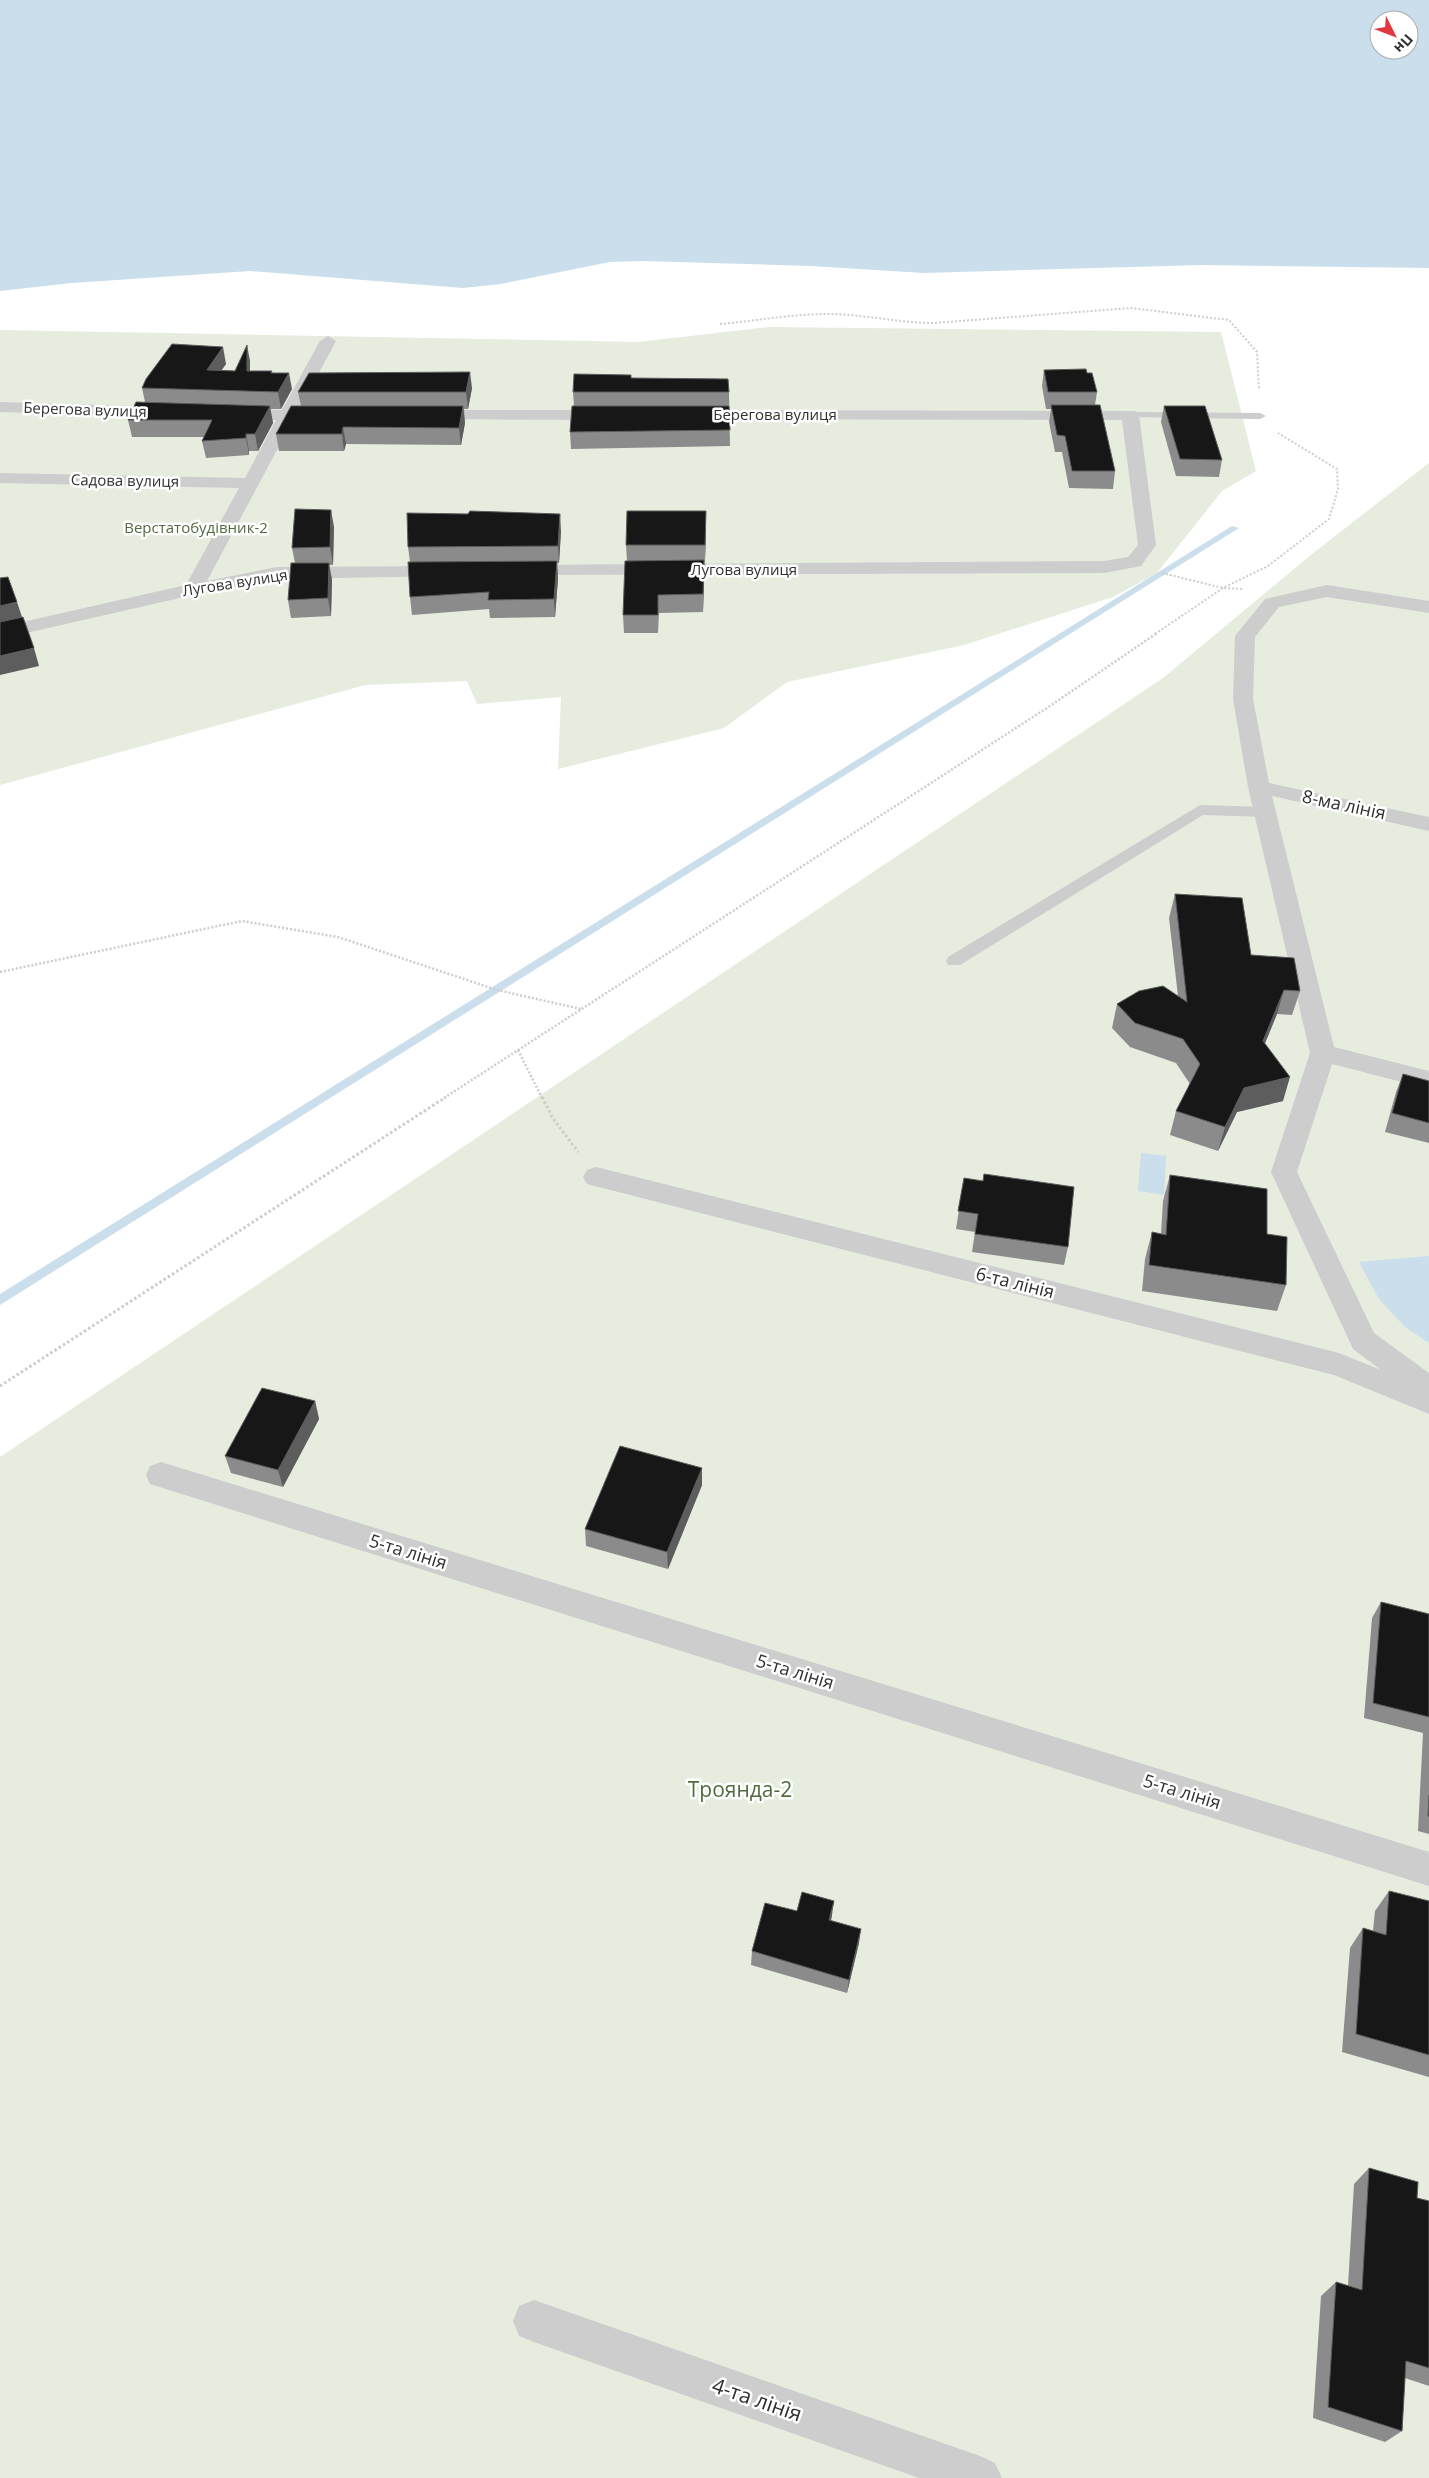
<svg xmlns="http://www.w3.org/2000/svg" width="1429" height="2478" font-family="'Open Sans',sans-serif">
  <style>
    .green { fill: #e6ecde }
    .water { fill: #cbdeec; fill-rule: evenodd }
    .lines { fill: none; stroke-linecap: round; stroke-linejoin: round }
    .stream { fill: #cbdeec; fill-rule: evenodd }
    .path-far2 { stroke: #cdcdcd; stroke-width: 2; stroke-dasharray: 2 2; stroke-linecap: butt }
    .path-far1 { stroke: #cdcdcd; stroke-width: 2.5; stroke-dasharray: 2 2; stroke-linecap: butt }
    .path { stroke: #cdcdcd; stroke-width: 3; stroke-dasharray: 2.5 2.5; stroke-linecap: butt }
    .lane { fill: #cdcdcd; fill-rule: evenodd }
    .street { fill: #cdcdcd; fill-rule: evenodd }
    .wall { fill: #8b8b8b }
    .shaded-wall { fill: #5d5d5d }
    .building { fill: #171717; stroke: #5d5d5d }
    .labels { text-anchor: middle; stroke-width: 5; stroke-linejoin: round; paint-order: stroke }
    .far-street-label { font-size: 15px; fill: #303030; stroke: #fff }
    .far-park-label { font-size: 15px; fill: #526b3e; stroke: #fff }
    .street-label { font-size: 18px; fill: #303030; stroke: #fff }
    .near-park-label { font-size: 21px; fill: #526b3e; stroke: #fff }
    .near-street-label { font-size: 21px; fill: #303030; stroke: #fff }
  </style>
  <rect width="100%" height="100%" fill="#fff"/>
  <!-- green -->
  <g class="green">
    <polygon points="769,327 1221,332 1256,471 1222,491 1157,573 1113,597 964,645 787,682 724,728 558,769 561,697 477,704 467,681 365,685 0,785 0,330 638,342"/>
    <polygon points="1429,463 1429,2478 0,2478 0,1457 1163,678 1312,554"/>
  </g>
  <!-- water -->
  <g class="water">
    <path d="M0,0H1429V268L1201,265L924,273L811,266L642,261L610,262L501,284L463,288L250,271L72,283L0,291ZM1379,20H1409V50H1379Z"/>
    <polygon points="1141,1153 1166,1156 1164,1195 1138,1191"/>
    <polygon points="1429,1256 1429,1343 1405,1327 1379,1299 1359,1262"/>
  </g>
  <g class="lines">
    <!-- stream -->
    <polygon class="stream" points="1232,526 1239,528 0,1305 0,1294"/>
    <!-- path-far2 -->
    <g class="path-far2">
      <path d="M720,324C755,321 792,314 827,314C863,314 898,323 934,323L1131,308L1229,320L1257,352L1259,390"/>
      <polyline points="1162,573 1223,588 1244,589"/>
      <polyline points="1155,634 1223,588 1268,566 1329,519 1338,489 1337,469 1278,433"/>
    </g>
    <!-- path-far1 -->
    <g class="path-far1">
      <polyline points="0,972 242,921 338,937 497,990 581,1009"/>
      <polyline points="518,1050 542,1098"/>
      <polyline points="444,1098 1050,706 1157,633"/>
    </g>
    <!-- path -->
    <g class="path">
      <polyline points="542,1097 552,1117 578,1152"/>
      <polyline points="0,1386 446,1097"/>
    </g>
    <!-- lane -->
    <g class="lane">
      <polygon points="1130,412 1260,413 1266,416 1260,419 1126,417 1126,413"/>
      <polygon points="1200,805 1266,807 1274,812 1266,817 1203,815 960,965 948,965 946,961 948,957"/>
    </g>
    <!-- street -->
    <g class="street">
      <polygon points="328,336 336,341 299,410 329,412 332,416 329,420 293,420 207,581 277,567 445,566 452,568 455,572 452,576 277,579 193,595 0,639 0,627 186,585 239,488 0,483 0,473 245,478 276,420 234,419 228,418 225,414 228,410 234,409 282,410 320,341"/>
      <polygon points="0,402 168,407 174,408 177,412 174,416 168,417 0,412"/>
      <polygon points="426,410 608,410 614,411 617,415 614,419 608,420 420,419 417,415 420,411"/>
      <polygon points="691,410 1136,411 1139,415 1156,545 1141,566 1104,573 514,575 511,571 514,567 521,565 1104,561 1128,557 1138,545 1122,420 685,419 682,415 685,411"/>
      <polygon points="1327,585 1429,601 1429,613 1327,597 1279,607 1255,637 1253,699 1269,783 1429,817 1429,831 1272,796 1334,1047 1429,1071 1429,1089 1332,1064 1297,1172 1374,1333 1429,1373 1429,1414 1334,1375 587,1184 583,1177 587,1170 596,1167 1339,1353 1381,1370 1353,1349 1271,1172 1310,1053 1248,787 1233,699 1235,636 1265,599"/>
      <polygon points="161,1462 1429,1852 1429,1886 150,1484 146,1475 150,1466"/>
      <polygon points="534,2300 980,2456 995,2463 1002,2478 919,2478 534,2342 519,2336 513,2321 519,2306"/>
    </g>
  </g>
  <!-- wall -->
  <g class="wall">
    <polygon points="250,361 250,371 272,373 292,389 281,409 270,409 273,423 258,451 249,451 249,455 206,458 202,441 204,437 132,437 128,420 145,402 142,388 226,364 221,370 235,371"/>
    <polygon points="1044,370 1087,373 1097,392 1095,405 1115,471 1113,489 1069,488 1062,452 1055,452 1049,422 1051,409 1046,409 1042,386"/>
    <polygon points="631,378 729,392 730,446 571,449 570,432 574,406 573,392"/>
    <polygon points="472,388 468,409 464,409 465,423 461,445 346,444 344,451 279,451 276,434 301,406 298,392"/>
    <polygon points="1164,406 1222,460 1219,477 1176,476 1161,422"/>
    <polygon points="334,527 333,565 329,565 332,580 331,616 291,618 288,600 295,563 292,548"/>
    <polygon points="706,528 703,612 659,613 658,633 624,633 623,615 627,561 626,545"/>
    <polygon points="561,531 559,563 557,563 558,579 555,617 490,618 489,609 412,615 410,597 410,562 408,547"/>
    <polygon points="1175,894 1251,955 1300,991 1292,1015 1277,1014 1265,1043 1283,1101 1237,1112 1218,1151 1170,1135 1176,1111 1190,1084 1176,1063 1130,1047 1112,1028 1117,1004 1178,996 1169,918"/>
    <polygon points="1403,1074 1429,1081 1429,1143 1385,1132 1396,1092"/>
    <polygon points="1170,1175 1267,1234 1286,1285 1277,1311 1142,1291 1145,1259 1152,1232 1161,1234 1163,1201"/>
    <polygon points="964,1178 1068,1247 1064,1265 972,1252 975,1232 956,1229"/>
    <polygon points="315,1401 319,1419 283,1487 231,1473 225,1456"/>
    <polygon points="702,1468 702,1485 668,1569 586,1546 585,1529"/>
    <polygon points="1381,1602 1429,1614 1429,1834 1418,1831 1423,1733 1364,1718 1372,1618"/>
    <polygon points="1389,1891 1429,1901 1429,2077 1342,2052 1350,1948 1363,1928 1373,1931 1375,1911"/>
    <polygon points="797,1911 832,1915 831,1921 859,1943 847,1993 751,1965 752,1951"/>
    <polygon points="1369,2168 1417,2198 1429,2201 1429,2386 1405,2378 1402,2431 1385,2442 1313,2418 1321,2296 1336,2282 1348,2286 1354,2184"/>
  </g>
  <!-- shaded-wall -->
  <g class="shaded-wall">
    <polygon points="247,345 250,361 250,387 247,371"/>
    <polygon points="223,347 226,364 210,387 207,370"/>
    <polygon points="470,372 472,388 468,409 466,392"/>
    <polygon points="289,373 292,389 281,409 278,392"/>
    <polygon points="270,406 273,423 258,451 255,434"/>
    <polygon points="463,406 465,423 461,445 459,428"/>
    <polygon points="343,427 346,444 344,451 342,434"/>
    <polygon points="246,434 249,451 249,455 246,438"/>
    <polygon points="331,510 334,527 333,565 330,547"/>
    <polygon points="706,511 706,528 705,562 705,545"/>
    <polygon points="560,514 561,531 559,563 558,546"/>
    <polygon points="704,560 704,578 703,612 703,594"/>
    <polygon points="557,561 558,579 555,617 554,599"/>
    <polygon points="329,563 332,580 331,616 328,598"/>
    <polygon points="17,602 23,620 0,625 0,606"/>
    <polygon points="34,648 39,666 0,675 0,656"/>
    <polygon points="1284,990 1277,1014 1256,1065 1263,1041"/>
    <polygon points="1290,1077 1283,1101 1237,1112 1218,1151 1225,1127 1244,1088"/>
    <polygon points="315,1401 319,1419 283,1487 278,1470"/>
    <polygon points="702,1468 702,1485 668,1569 667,1552"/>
    <polygon points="834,1901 832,1915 828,1934 829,1920"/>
    <polygon points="861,1929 859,1943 847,1993 849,1980"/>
  </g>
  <!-- building -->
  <g class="building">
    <polygon points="172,344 223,347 207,370 235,371 247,345 247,371 272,371 271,373 289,373 278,392 142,388 146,379"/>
    <polygon points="1086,369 1087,373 1092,373 1097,392 1048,392 1044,370"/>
    <polygon points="470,372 466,392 298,392 309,373"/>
    <polygon points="574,374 631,375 631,378 728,379 729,392 573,392"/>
    <polygon points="136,402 270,406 255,434 246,434 246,438 202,441 212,420 128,420"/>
    <polygon points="1051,405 1100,405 1115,471 1072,471 1065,436 1057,435"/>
    <polygon points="291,406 463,406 459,428 343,427 342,434 276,434"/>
    <polygon points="572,406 729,406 730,430 570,432"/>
    <polygon points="1164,406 1205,406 1222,460 1180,459"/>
    <polygon points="295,509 331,510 330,547 292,548"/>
    <polygon points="470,511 560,514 558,546 408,547 407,513 468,514"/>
    <polygon points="627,511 706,511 705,545 626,545"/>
    <polygon points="704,560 703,594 658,595 658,615 623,615 625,561"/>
    <polygon points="557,561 554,599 488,600 489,592 410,597 408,562"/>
    <polygon points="291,563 329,563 328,598 288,600"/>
    <polygon points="8,577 17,602 0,606 0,578"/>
    <polygon points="23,617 34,648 0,656 0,622"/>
    <polygon points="1175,894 1242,898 1251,955 1294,958 1300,991 1284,990 1263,1041 1290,1077 1244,1088 1225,1127 1176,1111 1200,1064 1183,1039 1135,1023 1117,1004 1139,991 1163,986 1187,1002"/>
    <polygon points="1403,1074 1429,1081 1429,1123 1392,1113"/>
    <polygon points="984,1174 1074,1187 1068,1247 975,1234 978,1214 958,1211 964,1178 983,1181"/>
    <polygon points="1170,1175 1267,1189 1267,1234 1287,1237 1286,1285 1149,1265 1152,1232 1166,1235"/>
    <polygon points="262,1388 315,1401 278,1470 225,1456"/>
    <polygon points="620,1446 702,1468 667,1552 585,1529"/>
    <polygon points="1381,1602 1429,1614 1429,1717 1373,1703"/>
    <polygon points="1429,1795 1429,1817 1428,1816"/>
    <polygon points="1389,1891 1429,1901 1429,2055 1356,2034 1363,1928 1386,1935"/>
    <polygon points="802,1892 834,1901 829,1920 861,1929 849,1980 752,1951 765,1903 797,1911"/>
    <polygon points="1369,2168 1418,2182 1417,2198 1429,2201 1429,2368 1406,2361 1402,2431 1328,2407 1336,2282 1362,2290"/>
  </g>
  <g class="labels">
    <!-- far-street labels -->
    <g class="far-street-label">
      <text transform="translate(85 410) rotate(2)" y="5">Берегова вулиця</text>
      <text x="775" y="420">Берегова вулиця</text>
      <text transform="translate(125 481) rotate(1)" y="5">Садова вулиця</text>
      <text x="744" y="575">Лугова вулиця</text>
      <text transform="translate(235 583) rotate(-9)" y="5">Лугова вулиця</text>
    </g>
    <!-- far-park labels -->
    <g class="far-park-label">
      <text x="196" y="533">Верстатобудівник-2</text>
    </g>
    <!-- street labels -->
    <g class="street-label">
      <text transform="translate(1344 805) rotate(12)" y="6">8-ма лінія</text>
      <text transform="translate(1015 1283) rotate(14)" y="6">6-та лінія</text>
      <text transform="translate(408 1552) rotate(17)" y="6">5-та лінія</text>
      <text transform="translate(795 1672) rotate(17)" y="6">5-та лінія</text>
      <text transform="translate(1182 1792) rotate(17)" y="6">5-та лінія</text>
    </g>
    <!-- near-park labels -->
    <g class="near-park-label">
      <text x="740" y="1797">Троянда-2</text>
    </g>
    <!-- near-street labels -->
    <g class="near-street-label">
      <text transform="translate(757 2400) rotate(19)" y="7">4-та лінія</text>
    </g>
  </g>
  <!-- north arrow -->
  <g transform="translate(1394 35) rotate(132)"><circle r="24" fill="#ffffff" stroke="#acacac"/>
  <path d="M0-4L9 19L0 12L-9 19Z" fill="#e23741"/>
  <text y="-8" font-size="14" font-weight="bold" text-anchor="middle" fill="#303030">Пн</text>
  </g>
</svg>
